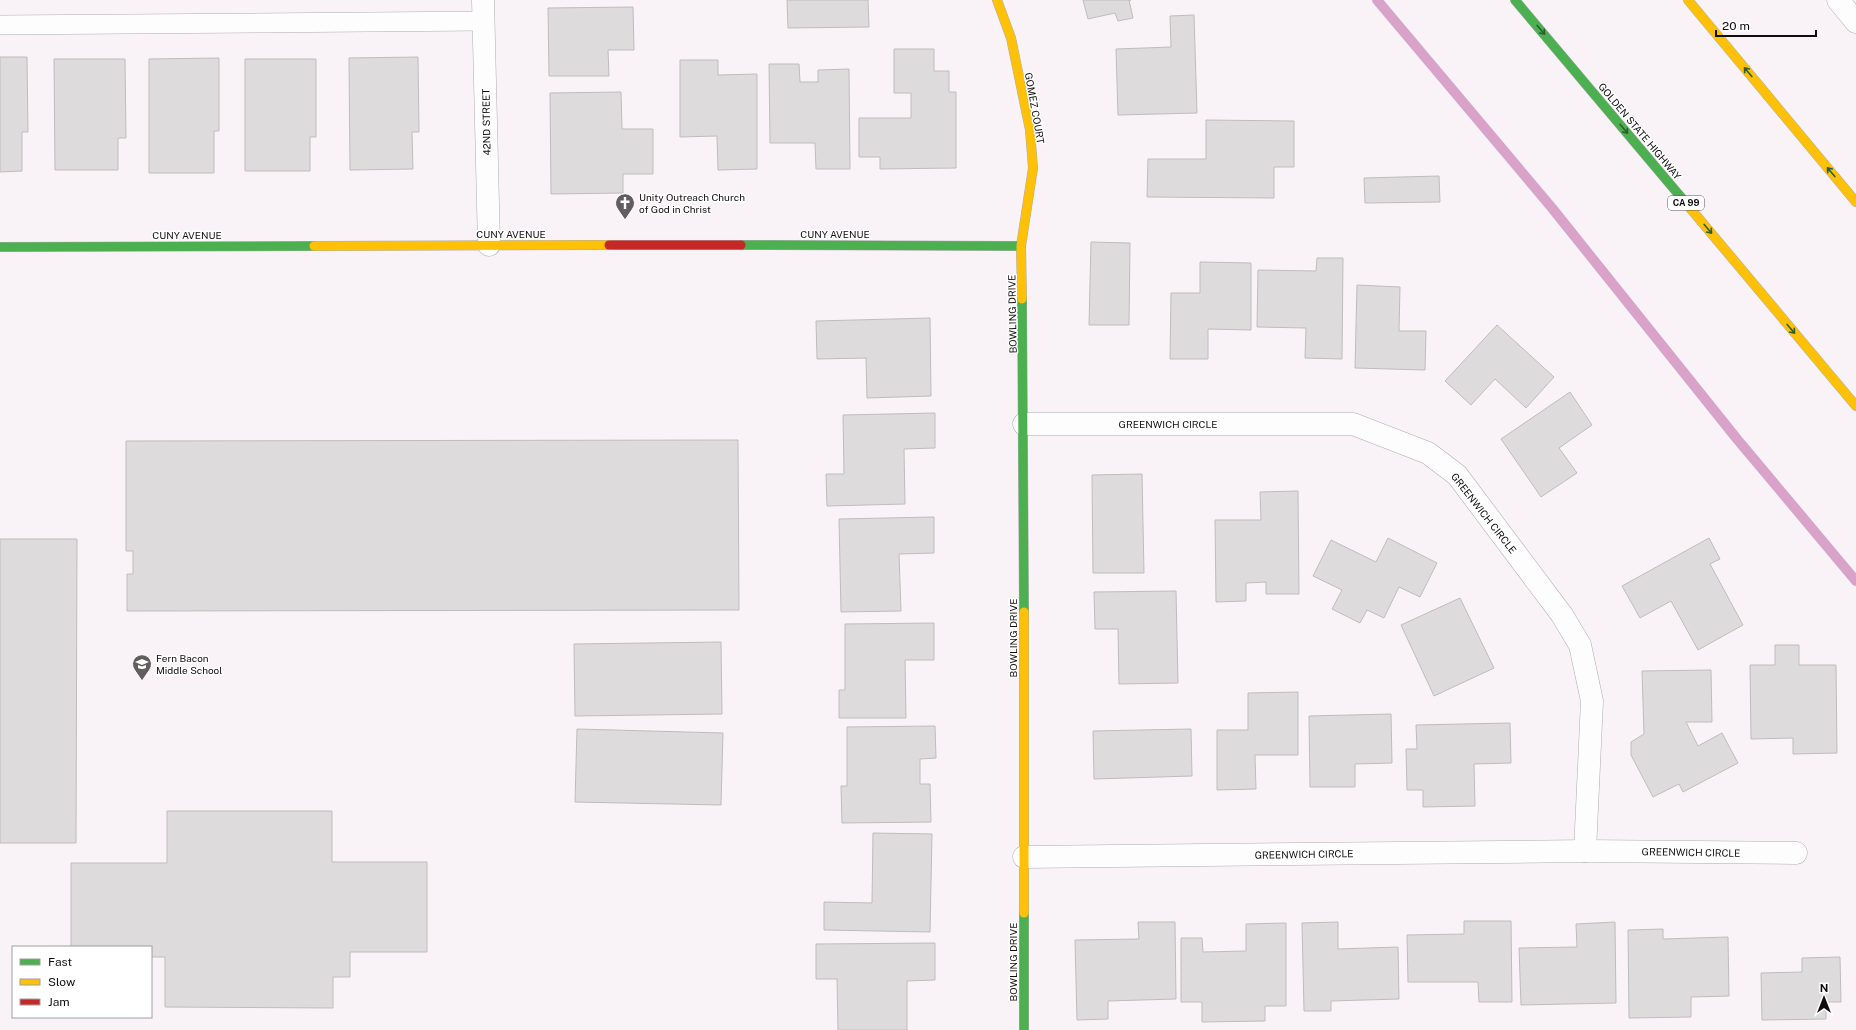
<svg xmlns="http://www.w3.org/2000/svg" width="1856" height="1030" font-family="'Public Sans',sans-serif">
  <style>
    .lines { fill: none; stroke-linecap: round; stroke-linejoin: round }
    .stream { stroke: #d9a2c8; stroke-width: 10 }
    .building { fill: #dddbdb; stroke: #bebdbd }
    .lane-casing { stroke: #b0acae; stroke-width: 20 }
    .street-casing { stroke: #b0acae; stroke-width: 23 }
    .fast-casing { stroke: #b0acae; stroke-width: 10 }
    .slow-casing { stroke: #b0acae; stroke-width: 10 }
    .jam-casing { stroke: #b0acae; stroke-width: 10 }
    .lane { stroke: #fefdfe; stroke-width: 19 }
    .street { stroke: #fefdfe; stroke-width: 22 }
    .fast { stroke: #4caf50; stroke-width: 9 }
    .slow { stroke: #ffc107; stroke-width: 9 }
    .jam { stroke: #c62828; stroke-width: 9 }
    .oneway { stroke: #2e5e30 }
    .labels { text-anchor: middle; stroke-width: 3; stroke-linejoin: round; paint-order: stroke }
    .shield { fill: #fff; stroke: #585657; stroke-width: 1 }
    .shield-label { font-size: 9px; font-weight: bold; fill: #110d0f }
    .street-label { font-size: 10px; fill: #110d0f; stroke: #fff }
    .poi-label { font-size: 10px; fill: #110d0f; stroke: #fff; text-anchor: start }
  </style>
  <rect width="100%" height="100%" fill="#f9f3f7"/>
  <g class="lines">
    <!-- stream -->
    <polyline class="stream" points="1377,0 1552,208 1737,439 1856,581"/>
  </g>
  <!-- building -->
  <g class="building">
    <polygon points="787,0 868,0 869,27 788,28"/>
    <polygon points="1083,0 1131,0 1129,0 1133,18 1118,21 1115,13 1088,19"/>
    <polygon points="633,7 634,50 608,50 609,76 549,76 548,8"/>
    <polygon points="1194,15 1197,113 1118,115 1116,49 1171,47 1170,16"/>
    <polygon points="894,49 934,49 934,71 949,71 949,92 956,92 956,168 880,169 880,157 859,157 859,118 911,118 911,93 894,93"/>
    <polygon points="0,57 27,57 28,132 22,132 22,171 0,172"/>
    <polygon points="418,57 419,132 412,132 413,169 350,170 349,58"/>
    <polygon points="219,58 219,131 214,131 214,173 149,173 149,59"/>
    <polygon points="54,59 125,59 126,138 118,138 118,170 55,170"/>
    <polygon points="245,59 316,59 316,137 310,137 310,171 245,171"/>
    <polygon points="680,60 718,60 718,75 757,74 757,169 718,170 717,136 680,137"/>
    <polygon points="769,64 799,64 800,82 818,82 818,70 849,69 850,169 816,169 815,143 770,143"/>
    <polygon points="621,92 622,129 653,129 653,174 623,174 623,193 551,194 550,93"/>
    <polygon points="1206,120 1294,121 1294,167 1274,167 1274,198 1147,197 1148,159 1206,159"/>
    <polygon points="1439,176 1440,202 1365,203 1364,178"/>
    <polygon points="1091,242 1130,243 1129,325 1089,325"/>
    <polygon points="1317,258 1343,258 1342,359 1305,358 1306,328 1257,327 1258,270 1316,271"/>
    <polygon points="1200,262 1251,263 1251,330 1208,329 1208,359 1170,359 1171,293 1200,293"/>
    <polygon points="1357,285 1400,287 1399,331 1426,331 1425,370 1355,368"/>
    <polygon points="930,318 931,396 867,398 866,358 817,359 816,321"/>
    <polygon points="1497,325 1554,377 1526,408 1495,379 1471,405 1445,381"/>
    <polygon points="1570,392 1592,425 1559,448 1577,473 1541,497 1501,439"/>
    <polygon points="935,413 935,448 904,449 905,504 827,506 826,474 844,474 843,415"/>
    <polygon points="738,440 739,610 127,611 127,574 133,574 133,551 126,551 126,441"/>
    <polygon points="1142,474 1144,573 1093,573 1092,475"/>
    <polygon points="1298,491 1299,594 1266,594 1266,582 1246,583 1246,601 1216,602 1215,520 1261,520 1260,492"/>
    <polygon points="934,517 934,553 899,554 901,611 841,612 839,519"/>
    <polygon points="1388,538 1437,563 1420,597 1399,587 1384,618 1367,610 1360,623 1332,609 1342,590 1313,576 1331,540 1376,562"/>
    <polygon points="1709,538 1720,559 1710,564 1743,625 1698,650 1671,601 1640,618 1622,586"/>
    <polygon points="0,539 77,539 76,843 0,843"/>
    <polygon points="1176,591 1178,683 1119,684 1118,629 1095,629 1094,592"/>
    <polygon points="1460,598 1494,668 1434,696 1401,625"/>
    <polygon points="934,623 934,660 905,660 906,718 839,718 839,690 845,690 845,624"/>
    <polygon points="721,642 722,714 575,716 574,644"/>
    <polygon points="1775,645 1799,645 1799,665 1836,665 1837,753 1793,754 1793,738 1751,739 1750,665 1775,665"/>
    <polygon points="1711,670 1712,722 1686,722 1698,746 1722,733 1738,763 1683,792 1679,784 1653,797 1631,755 1631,742 1644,734 1642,671"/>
    <polygon points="1298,692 1298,755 1255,755 1256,789 1217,790 1217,730 1248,730 1248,693"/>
    <polygon points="1391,714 1392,763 1355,764 1355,787 1310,787 1309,716"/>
    <polygon points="1510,723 1511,763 1474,764 1475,806 1423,807 1423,790 1407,790 1406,749 1417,749 1416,725"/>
    <polygon points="935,726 936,758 920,759 920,784 930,784 931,822 842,823 841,786 847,786 847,727"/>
    <polygon points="577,729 723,733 721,805 575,802"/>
    <polygon points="1191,729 1192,776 1094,779 1093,731"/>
    <polygon points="167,811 332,811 332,862 427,862 427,952 350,952 350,977 333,977 333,1008 165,1007 165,957 151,957 151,947 71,947 71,863 167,863"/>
    <polygon points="873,833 932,834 930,932 824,930 824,902 872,903"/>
    <polygon points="1464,921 1511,921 1512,1002 1479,1002 1478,982 1408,982 1407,935 1464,934"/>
    <polygon points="1138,922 1175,922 1176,999 1108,1001 1108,1019 1077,1020 1075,940 1139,939"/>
    <polygon points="1338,922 1338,949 1398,947 1399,999 1331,1001 1331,1011 1304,1011 1302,923"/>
    <polygon points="1615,922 1616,1003 1521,1005 1519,948 1577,947 1576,924"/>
    <polygon points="1286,923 1286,1006 1265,1006 1265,1021 1202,1022 1202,1002 1181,1002 1181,938 1202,938 1203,952 1246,951 1246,924"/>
    <polygon points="1663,929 1663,939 1728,937 1729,996 1691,997 1691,1017 1629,1018 1628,930"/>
    <polygon points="935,943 935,980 907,981 907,1030 838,1030 837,979 816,979 816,944"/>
    <polygon points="1840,957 1841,1002 1826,1002 1826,1019 1762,1020 1761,973 1802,972 1802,958"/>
  </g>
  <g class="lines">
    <defs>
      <polyline id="lane" points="0,25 483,21"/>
      <g id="street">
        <polyline points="483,0 489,245"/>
        <polyline points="1838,0 1856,22"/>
        <polyline points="1024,424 1353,424 1428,453 1457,475 1562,615 1580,645 1592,701 1585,851"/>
        <polyline points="1024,857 1585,851 1796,853"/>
      </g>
      <g id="fast">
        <polyline points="1515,0 1685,202"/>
        <polyline points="741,245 1021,246"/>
        <polyline points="0,247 314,246"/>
        <polyline points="1022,299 1024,612"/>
        <polyline points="1024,913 1024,1030"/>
      </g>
      <g id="slow">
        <polyline points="997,0 1011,38 1030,130 1033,168 1021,246 1022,299"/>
        <polyline points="1688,0 1856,202"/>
        <polyline points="1685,202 1856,406"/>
        <polyline points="314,246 609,245"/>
        <polyline points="1024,612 1024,913"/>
      </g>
      <polyline id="jam" points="609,245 741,245"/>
    </defs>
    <!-- lane casing -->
    <use href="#lane" class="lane-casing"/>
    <!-- street casing -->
    <use href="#street" class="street-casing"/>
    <!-- fast casing -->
    <use href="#fast" class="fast-casing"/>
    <!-- slow casing -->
    <use href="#slow" class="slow-casing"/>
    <!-- jam casing -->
    <use href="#jam" class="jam-casing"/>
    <!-- lane -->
    <use href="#lane" class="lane"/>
    <!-- street -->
    <use href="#street" class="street"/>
    <!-- fast -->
    <use href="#fast" class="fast"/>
    <!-- slow -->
    <use href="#slow" class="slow"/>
    <!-- jam -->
    <use href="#jam" class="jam"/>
  </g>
  <!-- one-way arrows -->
  <defs><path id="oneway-shaft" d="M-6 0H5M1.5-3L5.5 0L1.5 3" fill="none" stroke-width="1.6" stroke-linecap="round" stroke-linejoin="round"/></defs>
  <g class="oneway">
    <use href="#oneway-shaft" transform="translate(1541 30) rotate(50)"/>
    <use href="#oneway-shaft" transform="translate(1748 72) rotate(-130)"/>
    <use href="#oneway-shaft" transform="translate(1624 129) rotate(50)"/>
    <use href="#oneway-shaft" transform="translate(1831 172) rotate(-130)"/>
    <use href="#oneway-shaft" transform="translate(1708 229) rotate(50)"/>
    <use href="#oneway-shaft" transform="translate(1791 329) rotate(50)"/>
  </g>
  <!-- icons -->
  <defs>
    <symbol id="church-pin" viewBox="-11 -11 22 30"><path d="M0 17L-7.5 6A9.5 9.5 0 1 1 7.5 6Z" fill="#625e60" stroke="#fff"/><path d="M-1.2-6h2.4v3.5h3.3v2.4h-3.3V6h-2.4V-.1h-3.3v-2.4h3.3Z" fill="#fff"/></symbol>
    <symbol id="school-pin" viewBox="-11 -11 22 30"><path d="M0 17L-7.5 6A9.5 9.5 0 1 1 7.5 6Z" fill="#625e60" stroke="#fff"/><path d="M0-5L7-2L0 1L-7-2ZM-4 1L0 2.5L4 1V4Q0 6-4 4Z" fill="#fff"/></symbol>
  </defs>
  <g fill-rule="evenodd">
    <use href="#church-pin" x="614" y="192" width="22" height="30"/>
    <use href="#school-pin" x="131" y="653" width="22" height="30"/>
  </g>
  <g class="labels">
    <!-- shield labels -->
    <rect class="shield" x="1668" y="196" width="36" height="14" rx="3"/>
    <g class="shield-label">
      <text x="1686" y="206">CA 99</text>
    </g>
    <!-- street labels -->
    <g class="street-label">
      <text transform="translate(1035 108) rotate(80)" y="4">GOMEZ COURT</text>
      <text transform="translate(486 122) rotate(-91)" y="4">42ND STREET</text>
      <text transform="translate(1640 131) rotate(50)" y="4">GOLDEN STATE HIGHWAY</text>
      <text x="511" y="238">CUNY AVENUE</text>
      <text x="835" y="238">CUNY AVENUE</text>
      <text x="187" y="239">CUNY AVENUE</text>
      <text transform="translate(1012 314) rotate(-91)" y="4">BOWLING DRIVE</text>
      <text x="1168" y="428">GREENWICH CIRCLE</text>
      <text transform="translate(1484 513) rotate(52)" y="4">GREENWICH CIRCLE</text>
      <text transform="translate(1013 638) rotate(-90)" y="4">BOWLING DRIVE</text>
      <text transform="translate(1691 852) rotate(1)" y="4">GREENWICH CIRCLE</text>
      <text transform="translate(1304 854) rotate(-1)" y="4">GREENWICH CIRCLE</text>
      <text transform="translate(1013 962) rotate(-90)" y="4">BOWLING DRIVE</text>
    </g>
    <!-- poi labels -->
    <g class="poi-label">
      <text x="639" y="201">Unity Outreach Church<tspan x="639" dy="12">of God in Christ</tspan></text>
      <text x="156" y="662">Fern Bacon<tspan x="156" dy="12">Middle School</tspan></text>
    </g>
  </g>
  <!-- legend -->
  <rect x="12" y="946" width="140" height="72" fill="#ffffff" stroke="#a09e9f"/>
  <rect x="20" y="959" width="20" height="6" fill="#4caf50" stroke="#a09e9f"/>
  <text x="48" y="966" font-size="12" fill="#110d0f">Fast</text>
  <rect x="20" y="979" width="20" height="6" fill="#ffc107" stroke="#a09e9f"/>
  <text x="48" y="986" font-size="12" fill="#110d0f">Slow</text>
  <rect x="20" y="999" width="20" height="6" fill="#c62828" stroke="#a09e9f"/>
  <text x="48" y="1006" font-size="12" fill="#110d0f">Jam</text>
  <!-- north arrow -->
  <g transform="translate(1824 998)" stroke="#ffffff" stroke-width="3" paint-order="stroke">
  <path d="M0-3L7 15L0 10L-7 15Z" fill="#110d0f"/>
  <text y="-6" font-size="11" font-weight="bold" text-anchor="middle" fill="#110d0f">N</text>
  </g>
  <!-- scale -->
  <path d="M1716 30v6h100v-6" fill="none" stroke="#110d0f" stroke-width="2"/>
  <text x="1722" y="30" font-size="12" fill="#110d0f" stroke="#ffffff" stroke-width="3" paint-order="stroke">20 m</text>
</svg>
